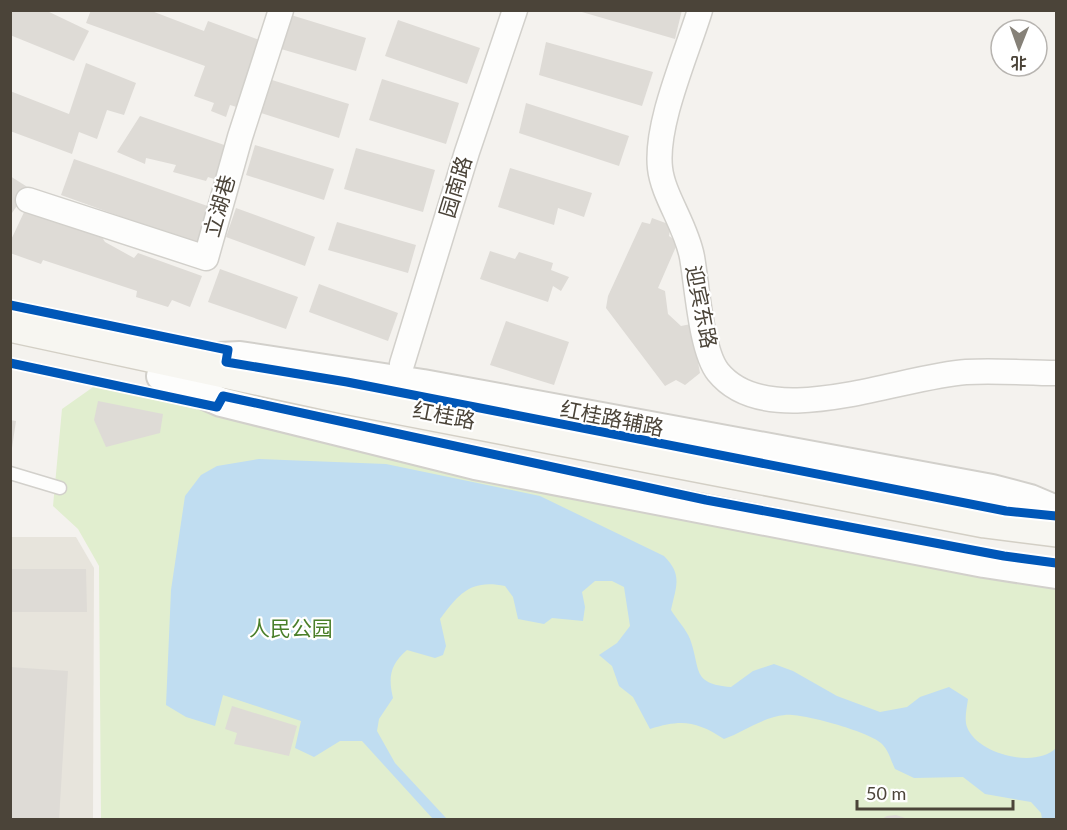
<svg xmlns="http://www.w3.org/2000/svg" width="1067" height="830" font-family="Lato,'Noto Sans SC',sans-serif">
  <style>
    .residential { fill: #e7e4dc }
    .green { fill: #e1eecf }
    .water { fill: #c0ddf1 }
    .building { fill: #dedbd6 }
    .lines { fill: none; stroke-linecap: round; stroke-linejoin: round }
    .service-casing { stroke: #d2d0cb; stroke-width: 15 }
    .minor-casing { stroke: #d2d0cb; stroke-width: 27 }
    .tertiary-casing { stroke: #d2d0cb; stroke-width: 32 }
    .secondary-casing { stroke: #d3cfc5; stroke-width: 36 }
    .service { stroke: #fdfdfc; stroke-width: 12 }
    .minor { stroke: #fdfdfc; stroke-width: 24 }
    .tertiary { stroke: #fdfdfc; stroke-width: 28 }
    .secondary { stroke: #f7f6f1; stroke-width: 33 }
    .cycleway-casing { stroke: #fff; stroke-width: 13 }
    .cycleway { stroke: #0057b8; stroke-width: 9 }
    .labels { text-anchor: middle; stroke-width: 4.5; stroke-linejoin: round; paint-order: stroke }
    .street-label { font-size: 21px; fill: #4b4439; stroke: #fff }
    .park-label { font-size: 21px; fill: #4a7f2a; stroke: #fff }
  </style>
  <rect width="100%" height="100%" fill="#f4f2ee"/>
  <!-- residential -->
  <polygon class="residential" points="11,537 76,537 94,568 93,819 11,820"/>
  <!-- green -->
  <polygon class="green" points="96,385 500,483 1056,588 1056,819 101,819 99,566 78,529 53,506 62,409"/>
  <!-- water -->
  <path class="water" d="M259,459L386,464L540,496L664,556C683,575 676,586 671,610C677,620 686,629 690,639C701,669 691,684 731,687L753,671L774,664L793,671L837,696L880,712L907,707L920,697L949,687L968,699C967,707 964,719 967,727C977,754 1035,769 1056,748V819H1042L1041,813L1031,802L985,794L963,777L914,778L895,769C891,761 889,751 882,744C870,732 802,713 785,715C763,717 744,732 724,739C696,721 682,719 650,729L633,697L619,686L612,666L599,655L617,643L630,626L624,587L612,581H595L582,592L585,607L583,621L552,618L544,624L518,619L513,597L505,586C470,579 459,594 440,619L446,646L443,655L435,658L407,650C390,665 388,677 393,698L379,719L377,731L395,763L447,819H433L362,741H340L314,757L295,748L301,721L223,695L215,726L186,717L166,705L171,590L185,496L201,475L217,466Z"/>
  <!-- building -->
  <g class="building">
    <polygon points="10,10 45,10 89,31 74,61 10,35"/>
    <polygon points="91,10 149,10 204,31 208,21 265,42 240,108 230,105 226,117 211,111 214,103 194,96 205,66 86,23"/>
    <polygon points="575,10 682,10 675,39"/>
    <polygon points="291,15 366,38 356,71 281,49"/>
    <polygon points="398,20 480,48 467,84 385,56"/>
    <polygon points="546,42 653,72 642,106 539,75"/>
    <polygon points="86,63 136,83 124,115 107,110 97,139 79,132 72,154 10,131 10,91 69,114"/>
    <polygon points="382,79 459,103 446,144 369,120"/>
    <polygon points="272,80 349,104 339,138 261,113"/>
    <polygon points="526,103 629,136 619,166 519,133"/>
    <polygon points="140,116 233,148 223,182 208,177 206,181 173,172 176,165 146,158 145,164 117,152"/>
    <polygon points="255,145 334,169 324,200 246,175"/>
    <polygon points="356,148 435,170 423,212 344,189"/>
    <polygon points="74,159 216,209 202,246 61,195"/>
    <polygon points="510,168 592,193 584,217 558,208 554,225 498,207"/>
    <polygon points="10,176 29,188 10,216"/>
    <polygon points="26,208 95,226 105,242 134,258 138,253 202,276 190,307 172,300 168,307 136,297 137,291 43,260 41,264 10,253 10,242"/>
    <polygon points="236,208 315,237 305,266 226,237"/>
    <polygon points="652,218 671,225 669,236 678,242 658,288 665,291 668,314 681,326 691,324 700,373 685,385 676,380 665,386 606,308 608,296 642,222 650,224"/>
    <polygon points="337,222 416,245 408,273 328,250"/>
    <polygon points="490,251 515,259 519,252 553,263 551,270 569,277 561,291 553,286 548,302 480,279"/>
    <polygon points="220,269 298,297 286,329 208,302"/>
    <polygon points="319,284 398,313 388,341 309,312"/>
    <polygon points="506,321 569,342 554,385 490,365"/>
    <polygon points="98,401 163,414 160,433 106,447 94,420"/>
    <polygon points="10,420 16,421 12,448 10,448"/>
    <polygon points="10,569 86,569 87,612 10,612"/>
    <polygon points="10,667 68,671 59,820 10,818"/>
    <polygon points="232,706 297,726 289,756 234,744 237,733 225,729"/>
    <polygon points="896,815 911,820 880,820 887,816"/>
  </g>
  <g class="lines">
    <defs>
      <polyline id="service" points="10,473 60,488"/>
      <g id="minor">
        <path d="M700,10C687,53 655,124 660,168C663,196 686,225 692,257C697,285 701,351 718,372C768,434 900,376 966,372C996,370 1027,373 1056,373"/>
        <polyline points="28,200 206,258 240,137 281,10"/>
        <polyline points="402,364 467,152 515,10"/>
      </g>
      <g id="tertiary">
        <polyline points="198,358 240,356 423,384 992,489 1030,499 1056,510"/>
        <polyline points="161,376 221,402 475,465 984,563 1056,574"/>
      </g>
      <polyline id="secondary" points="10,325 345,397 985,521 1056,530"/>
    </defs>
    <!-- service casing -->
    <use href="#service" class="service-casing"/>
    <!-- minor casing -->
    <use href="#minor" class="minor-casing"/>
    <!-- tertiary casing -->
    <use href="#tertiary" class="tertiary-casing"/>
    <!-- secondary casing -->
    <use href="#secondary" class="secondary-casing"/>
    <!-- service -->
    <use href="#service" class="service"/>
    <!-- minor -->
    <use href="#minor" class="minor"/>
    <!-- tertiary -->
    <use href="#tertiary" class="tertiary"/>
    <!-- secondary -->
    <use href="#secondary" class="secondary"/>
    <defs>
      <g id="cycleway">
        <polyline points="10,305 228,350 226,362 347,382 1006,511 1056,516"/>
        <polyline points="10,363 217,407 223,396 706,500 1004,556 1056,563"/>
      </g>
    </defs>
    <!-- cycleway casing -->
    <use href="#cycleway" class="cycleway-casing"/>
    <!-- cycleway -->
    <use href="#cycleway" class="cycleway"/>
  </g>
  <g class="labels">
    <!-- street labels -->
    <g class="street-label">
      <text transform="translate(456 187) rotate(-73)" y="7">园南路</text>
      <text transform="translate(220 206) rotate(-74)" y="7">立湖巷</text>
      <text transform="translate(701 307) rotate(79)" y="7">迎宾东路</text>
      <text transform="translate(444 416) rotate(11)" y="7">红桂路</text>
      <text transform="translate(612 419) rotate(11)" y="7">红桂路辅路</text>
    </g>
    <!-- park labels -->
    <g class="park-label">
      <text x="291" y="636">人民公园</text>
    </g>
  </g>
  <!-- border -->
  <rect width="1067" height="830" fill="none" stroke="#4b4439" stroke-width="24"/>
  <!-- north arrow -->
  <g transform="translate(1019 48) rotate(181)"><circle r="28" fill="#ffffff" stroke="#b7b4b0" stroke-width="1.5"/>
  <path d="M0-4.5L10 22L0 15L-10 22Z" fill="#868178"/>
  <text y="-9" font-size="16" font-weight="bold" text-anchor="middle" fill="#4b4439">北</text>
  </g>
  <!-- scale -->
  <path d="M857 800v9h156v-9" fill="none" stroke="#4b4439" stroke-width="3"/>
  <text x="866" y="800" font-size="18" fill="#4b4439" stroke="#ffffff" stroke-width="4.5" paint-order="stroke">50 m</text>
</svg>
